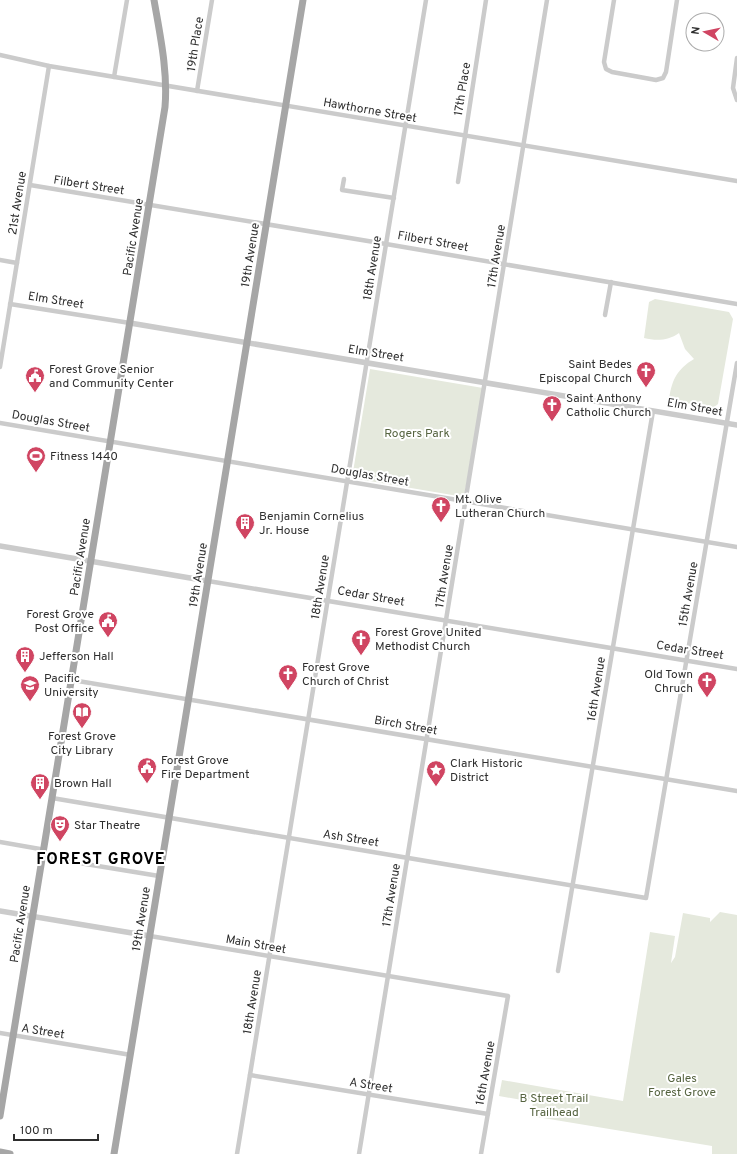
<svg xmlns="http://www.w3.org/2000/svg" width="737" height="1154" font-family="Overpass,sans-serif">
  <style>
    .green { fill: #e5e9dd }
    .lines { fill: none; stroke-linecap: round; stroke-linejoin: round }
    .minor { stroke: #cbcbcb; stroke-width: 4.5 }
    .tertiary { stroke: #cbcbcb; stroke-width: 5.5 }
    .primary { stroke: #a6a6a6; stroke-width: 7 }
    .labels { text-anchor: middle; stroke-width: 4; stroke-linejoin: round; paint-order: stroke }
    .street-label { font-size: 12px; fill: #2e2e2e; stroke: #fff }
    .poi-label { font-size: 12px; fill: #2e2e2e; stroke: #fff; text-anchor: start }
    .park-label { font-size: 12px; fill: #566440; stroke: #fff }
    .district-label { font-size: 16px; font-weight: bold; letter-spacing: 1px; fill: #000; stroke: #fff }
  </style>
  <rect width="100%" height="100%" fill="#fff"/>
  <!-- green -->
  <g class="green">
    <path d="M655,299L729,312L733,319L718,404L714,407L669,401C671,381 677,369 694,359L685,349L679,333C668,341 656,341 644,338L649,302Z"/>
    <polygon points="370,369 483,388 464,497 352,478"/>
    <polygon points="720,912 737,915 737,1154 712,1154 712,1146 531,1116 533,1102 499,1096 502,1080 623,1101 650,932 675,936 671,963 675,957 683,913 710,918 710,922"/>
  </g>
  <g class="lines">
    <!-- minor -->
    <g class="minor">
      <polyline points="614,0 604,62 606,69 612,72 656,80 663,78 666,72 677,0"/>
      <polyline points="0,55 49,66 737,181"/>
      <polyline points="737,58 733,88 737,100"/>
      <polyline points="114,77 127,0"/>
      <polyline points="197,91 212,0"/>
      <polyline points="344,179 342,190 394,198"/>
      <polyline points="458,182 486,0"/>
      <polyline points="30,185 386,244 737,304"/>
      <polyline points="0,260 17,263"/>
      <polyline points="10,304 130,323"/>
      <polyline points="605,315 611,282"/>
      <polyline points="0,367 49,66"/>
      <polyline points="0,423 737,547"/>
      <polyline points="208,581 737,669"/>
      <polyline points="72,680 737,791"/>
      <polyline points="52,798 646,898 737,363"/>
      <polyline points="0,842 40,849 49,858 159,876"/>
      <polyline points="150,936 508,996 481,1154"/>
      <polyline points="558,971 653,411"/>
      <polyline points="0,1033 131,1055"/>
      <polyline points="250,1075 488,1114"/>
      <polyline points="237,1154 426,0"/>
      <polyline points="359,1154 547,0"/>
    </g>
    <!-- tertiary -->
    <g class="tertiary">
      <polyline points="130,323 737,425"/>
      <polyline points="0,546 208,581"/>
      <polyline points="0,911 150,936"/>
    </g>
    <!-- primary -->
    <g class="primary">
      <path d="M0,1116L165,107C168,71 160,35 154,0"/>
      <polyline points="0,1152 10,1154"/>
      <polyline points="114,1154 303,0"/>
    </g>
  </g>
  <!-- icons -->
  <defs>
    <symbol id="church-pin" viewBox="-11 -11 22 30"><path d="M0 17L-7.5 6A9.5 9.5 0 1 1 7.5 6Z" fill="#d04562" stroke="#fff"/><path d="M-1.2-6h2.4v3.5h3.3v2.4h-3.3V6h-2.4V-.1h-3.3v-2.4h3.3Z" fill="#fff"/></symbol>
    <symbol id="civic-pin" viewBox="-11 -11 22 30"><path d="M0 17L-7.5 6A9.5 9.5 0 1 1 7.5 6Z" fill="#d04562" stroke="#fff"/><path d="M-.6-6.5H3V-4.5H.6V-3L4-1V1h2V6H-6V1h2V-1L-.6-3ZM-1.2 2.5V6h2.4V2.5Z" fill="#fff"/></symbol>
    <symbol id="stadium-pin" viewBox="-11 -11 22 30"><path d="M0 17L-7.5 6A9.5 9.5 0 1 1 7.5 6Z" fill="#d04562" stroke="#fff"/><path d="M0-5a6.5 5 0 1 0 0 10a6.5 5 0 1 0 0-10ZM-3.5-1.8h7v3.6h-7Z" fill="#fff"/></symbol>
    <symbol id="building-pin" viewBox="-11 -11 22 30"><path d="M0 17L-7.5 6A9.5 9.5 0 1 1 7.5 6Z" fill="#d04562" stroke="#fff"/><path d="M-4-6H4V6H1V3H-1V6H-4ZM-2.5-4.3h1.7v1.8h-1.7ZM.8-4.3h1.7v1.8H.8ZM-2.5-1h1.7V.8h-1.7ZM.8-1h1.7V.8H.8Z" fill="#fff"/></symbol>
    <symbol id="university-pin" viewBox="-11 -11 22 30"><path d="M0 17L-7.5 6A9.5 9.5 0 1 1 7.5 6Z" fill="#d04562" stroke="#fff"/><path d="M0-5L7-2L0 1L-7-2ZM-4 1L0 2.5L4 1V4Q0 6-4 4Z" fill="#fff"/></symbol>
    <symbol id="library-pin" viewBox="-11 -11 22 30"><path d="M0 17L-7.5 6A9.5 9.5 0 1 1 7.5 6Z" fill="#d04562" stroke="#fff"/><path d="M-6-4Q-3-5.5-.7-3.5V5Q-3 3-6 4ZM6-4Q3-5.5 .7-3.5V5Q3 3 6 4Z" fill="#fff"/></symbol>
    <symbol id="sight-pin" viewBox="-11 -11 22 30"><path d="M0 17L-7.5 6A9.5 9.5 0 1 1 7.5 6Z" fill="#d04562" stroke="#fff"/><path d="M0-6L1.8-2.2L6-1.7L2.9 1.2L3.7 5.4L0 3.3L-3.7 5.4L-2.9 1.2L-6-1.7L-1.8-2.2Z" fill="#fff"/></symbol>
    <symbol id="theatre-pin" viewBox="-11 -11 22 30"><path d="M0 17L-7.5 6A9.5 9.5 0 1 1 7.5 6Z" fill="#d04562" stroke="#fff"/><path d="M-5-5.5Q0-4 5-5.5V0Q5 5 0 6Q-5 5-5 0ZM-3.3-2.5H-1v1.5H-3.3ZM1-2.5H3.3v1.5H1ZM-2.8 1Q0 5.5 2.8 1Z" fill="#fff"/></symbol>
  </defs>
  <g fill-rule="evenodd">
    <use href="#church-pin" x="635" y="360" width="22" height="30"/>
    <use href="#civic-pin" x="24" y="365" width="22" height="30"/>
    <use href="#church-pin" x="541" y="394" width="22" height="30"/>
    <use href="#stadium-pin" x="25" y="445" width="22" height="30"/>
    <use href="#church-pin" x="430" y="495" width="22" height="30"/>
    <use href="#building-pin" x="234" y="512" width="22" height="30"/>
    <use href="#civic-pin" x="97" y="610" width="22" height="30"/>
    <use href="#church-pin" x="350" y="628" width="22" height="30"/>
    <use href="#building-pin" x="14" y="645" width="22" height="30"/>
    <use href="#church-pin" x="277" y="663" width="22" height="30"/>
    <use href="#church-pin" x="696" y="670" width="22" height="30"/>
    <use href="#university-pin" x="19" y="674" width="22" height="30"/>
    <use href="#library-pin" x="71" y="701" width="22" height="30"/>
    <use href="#civic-pin" x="136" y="756" width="22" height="30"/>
    <use href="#sight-pin" x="425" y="759" width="22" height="30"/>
    <use href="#building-pin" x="29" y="772" width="22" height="30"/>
    <use href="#theatre-pin" x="49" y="814" width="22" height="30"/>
  </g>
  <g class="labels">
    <!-- street labels -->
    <g class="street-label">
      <text transform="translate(195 44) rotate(-81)" y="4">19th Place</text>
      <text transform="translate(462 89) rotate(-81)" y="4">17th Place</text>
      <text transform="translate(370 110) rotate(10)" y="4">Hawthorne Street</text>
      <text transform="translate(89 185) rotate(9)" y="4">Filbert Street</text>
      <text transform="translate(17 203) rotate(-81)" y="4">21st Avenue</text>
      <text transform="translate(133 237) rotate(-81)" y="4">Pacific Avenue</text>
      <text transform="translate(433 241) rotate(10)" y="4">Filbert Street</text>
      <text transform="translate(250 255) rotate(-81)" y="4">19th Avenue</text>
      <text transform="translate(496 256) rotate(-81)" y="4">17th Avenue</text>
      <text transform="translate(372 268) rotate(-81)" y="4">18th Avenue</text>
      <text transform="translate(56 300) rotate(9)" y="4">Elm Street</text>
      <text transform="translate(376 353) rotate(9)" y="4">Elm Street</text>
      <text transform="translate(695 407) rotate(10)" y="4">Elm Street</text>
      <text transform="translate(51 421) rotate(10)" y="4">Douglas Street</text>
      <text transform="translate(370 475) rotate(10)" y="4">Douglas Street</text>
      <text transform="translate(80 557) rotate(-81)" y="4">Pacific Avenue</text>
      <text transform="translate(198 575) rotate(-81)" y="4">19th Avenue</text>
      <text transform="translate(444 576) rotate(-81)" y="4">17th Avenue</text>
      <text transform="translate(320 587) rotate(-81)" y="4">18th Avenue</text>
      <text transform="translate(688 594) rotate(-80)" y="4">15th Avenue</text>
      <text transform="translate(371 596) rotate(10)" y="4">Cedar Street</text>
      <text transform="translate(690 650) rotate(9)" y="4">Cedar Street</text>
      <text transform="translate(596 689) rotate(-81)" y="4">16th Avenue</text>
      <text transform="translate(406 725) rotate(10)" y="4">Birch Street</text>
      <text transform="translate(351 838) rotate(9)" y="4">Ash Street</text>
      <text transform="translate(391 895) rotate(-81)" y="4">17th Avenue</text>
      <text transform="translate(141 919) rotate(-81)" y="4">19th Avenue</text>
      <text transform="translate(20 924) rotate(-81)" y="4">Pacific Avenue</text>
      <text transform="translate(256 944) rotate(10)" y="4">Main Street</text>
      <text transform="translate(252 1002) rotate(-81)" y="4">18th Avenue</text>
      <text transform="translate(43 1031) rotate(9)" y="4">A Street</text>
      <text transform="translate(485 1073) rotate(-80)" y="4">16th Avenue</text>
      <text transform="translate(371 1085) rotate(9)" y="4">A Street</text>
    </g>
    <!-- poi labels -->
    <g class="poi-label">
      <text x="632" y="368" text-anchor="end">Saint Bedes<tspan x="632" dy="14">Episcopal Church</tspan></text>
      <text x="49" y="373">Forest Grove Senior<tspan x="49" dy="14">and Community Center</tspan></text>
      <text x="566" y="402">Saint Anthony<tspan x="566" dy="14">Catholic Church</tspan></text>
      <text x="50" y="460">Fitness 1440</text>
      <text x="455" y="503">Mt. Olive<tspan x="455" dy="14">Lutheran Church</tspan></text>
      <text x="259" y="520">Benjamin Cornelius<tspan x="259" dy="14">Jr. House</tspan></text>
      <text x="94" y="618" text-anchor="end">Forest Grove<tspan x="94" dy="14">Post Office</tspan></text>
      <text x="375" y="636">Forest Grove United<tspan x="375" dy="14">Methodist Church</tspan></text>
      <text x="39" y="660">Jefferson Hall</text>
      <text x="302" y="671">Forest Grove<tspan x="302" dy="14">Church of Christ</tspan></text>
      <text x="693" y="678" text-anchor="end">Old Town<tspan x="693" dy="14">Chruch</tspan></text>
      <text x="44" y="682">Pacific<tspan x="44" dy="14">University</tspan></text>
      <text x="82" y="740" text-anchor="middle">Forest Grove<tspan x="82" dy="14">City Library</tspan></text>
      <text x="161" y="764">Forest Grove<tspan x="161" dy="14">Fire Department</tspan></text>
      <text x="450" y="767">Clark Historic<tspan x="450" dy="14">District</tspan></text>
      <text x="54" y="787">Brown Hall</text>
      <text x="74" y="829">Star Theatre</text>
    </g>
    <!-- park labels -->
    <g class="park-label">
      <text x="417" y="437">Rogers Park</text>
      <text x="682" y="1082">Gales<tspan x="682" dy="14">Forest Grove</tspan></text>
      <text x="554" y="1102">B Street Trail<tspan x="554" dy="14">Trailhead</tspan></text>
    </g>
    <!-- district labels -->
    <g class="district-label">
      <text x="101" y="864">FOREST GROVE</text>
    </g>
  </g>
  <!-- north arrow -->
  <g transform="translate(705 32) rotate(279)"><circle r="19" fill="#ffffff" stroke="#ababab"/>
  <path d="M0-3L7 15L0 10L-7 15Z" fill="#d04562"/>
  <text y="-6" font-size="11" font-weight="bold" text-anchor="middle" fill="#2e2e2e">N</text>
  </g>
  <!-- scale -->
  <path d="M14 1134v6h84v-6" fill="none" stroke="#2e2e2e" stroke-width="2"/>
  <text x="20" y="1134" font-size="12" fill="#2e2e2e" stroke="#ffffff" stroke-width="3" paint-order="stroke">100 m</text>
</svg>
